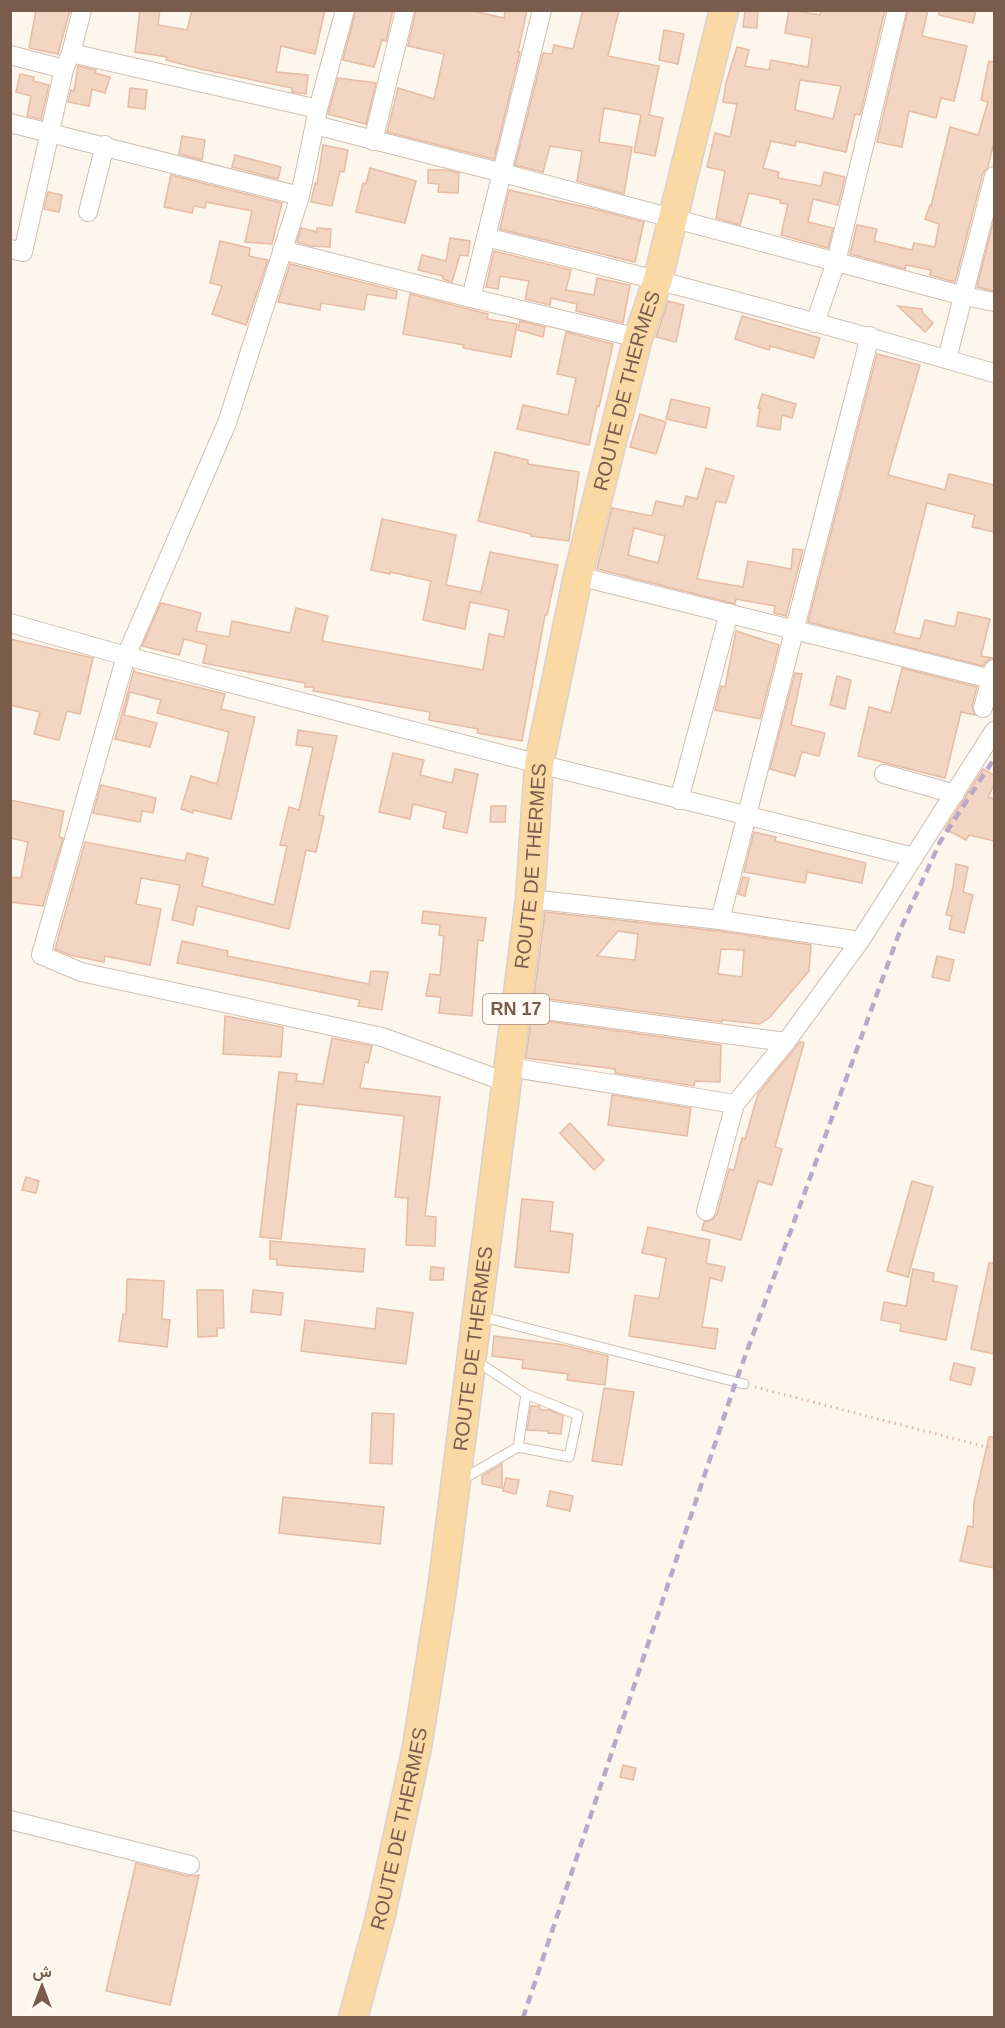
<svg xmlns="http://www.w3.org/2000/svg" width="1005" height="2028" font-family="Arial,Vazirmatn,sans-serif">
  <style>
    .building { fill: #f3d5c3; stroke: #e6bba3; stroke-width: 1.5; fill-rule: evenodd }
    .lines { fill: none; stroke-linecap: round; stroke-linejoin: round }
    .lane-casing { stroke: #d1beb0; stroke-width: 11 }
    .street-casing { stroke: #d1beb0; stroke-width: 20 }
    .primary-casing { stroke: #dad1cd; stroke-width: 31 }
    .path { stroke: #d9b8a5; stroke-width: 3; stroke-dasharray: 1.5 4.5; stroke-linecap: butt }
    .lane { stroke: #fff; stroke-width: 9 }
    .street { stroke: #fff; stroke-width: 18 }
    .primary { stroke: #fbd9a5; stroke-width: 28 }
    .rail { stroke: #b9a8c9; stroke-width: 4.5; stroke-dasharray: 9 6; stroke-linecap: butt }
    .labels { text-anchor: middle; stroke-width: 5; stroke-linejoin: round; paint-order: stroke }
    .shield { fill: #fffaf3; stroke: #a28b7f; stroke-width: 1.5 }
    .shield-label { font-size: 18px; font-weight: bold; fill: #7a5c4d }
    .street-label { font-size: 20px; fill: #7a5c4d; stroke: #fffaf3 }
  </style>
  <rect width="100%" height="100%" fill="#fdf6ec"/>
  <!-- building -->
  <g class="building">
    <polygon points="36,10 70,10 58,54 29,48"/>
    <polygon points="140,10 160,10 158,25 187,30 192,10 325,10 315,54 281,46 276,72 308,75 306,94 292,92 292,88 200,69 166,60 167,57 135,52"/>
    <polygon points="356,10 393,10 386,41 382,40 374,67 343,60"/>
    <polygon points="416,10 469,10 504,18 505,10 527,10 518,52 520,52 494,159 387,132 398,88 434,99 444,54 408,46"/>
    <polygon points="583,10 619,10 608,56 659,66 649,115 663,118 655,156 634,152 641,115 604,108 599,142 632,147 624,194 577,181 582,151 550,146 543,172 515,165 543,53 552,54 554,45 573,49"/>
    <polygon points="745,10 758,10 757,28 743,27"/>
    <path d="M789,10L820,15L821,10H885L860,115L855,114L846,152L796,141L795,146L771,141L763,168L779,172L778,178L821,186L824,172L845,177L838,205L813,199L808,222L833,228L828,248L781,235L788,204L780,203L781,200L749,193L740,225L716,218L725,171L707,167L715,133L730,137L737,104L723,102L726,83L737,47L749,50L745,66L769,70L771,60L808,67L812,38L785,33ZM800,80L841,86L833,119L795,110Z"/>
    <polygon points="908,10 928,10 922,36 967,46 954,101 941,98 936,118 909,111 902,147 877,142"/>
    <polygon points="939,10 976,10 973,23 939,15"/>
    <polygon points="664,30 684,34 678,64 659,60"/>
    <polygon points="989,61 994,62 994,142 988,167 983,173 955,282 930,275 931,270 906,265 905,269 850,254 857,225 877,229 874,241 912,250 914,243 935,247 939,224 925,219 930,205 931,206 950,127 978,135 988,102 981,100"/>
    <polygon points="78,66 96,70 95,73 110,77 105,93 92,89 89,106 68,102 71,90 74,91"/>
    <polygon points="20,74 34,77 33,81 49,85 41,119 27,116 31,96 16,92"/>
    <polygon points="338,78 376,83 366,124 328,114"/>
    <polygon points="130,88 147,90 145,109 128,107"/>
    <polygon points="182,136 205,140 202,160 179,154"/>
    <polygon points="323,145 348,150 344,172 340,171 332,206 311,202 315,183 317,184"/>
    <polygon points="235,155 281,167 278,179 232,167"/>
    <polygon points="370,168 416,181 405,223 356,212 363,183 366,184"/>
    <polygon points="428,170 447,170 459,173 458,193 438,192 439,184 428,183"/>
    <polygon points="171,175 282,203 272,244 245,242 252,211 206,202 205,208 194,206 192,213 164,207"/>
    <polygon points="509,190 594,209 644,222 635,262 500,229"/>
    <polygon points="48,192 62,195 59,212 44,209"/>
    <polygon points="994,219 994,291 977,287"/>
    <polygon points="301,228 317,232 317,228 331,229 330,247 311,246 297,242"/>
    <polygon points="450,238 470,241 468,256 460,255 452,282 443,279 443,276 418,270 422,255 446,261"/>
    <polygon points="220,241 250,248 249,256 268,260 246,325 212,314 222,286 210,283"/>
    <polygon points="494,251 571,270 566,290 594,295 597,278 630,285 623,323 576,311 577,304 551,298 550,305 525,299 529,281 500,276 498,289 486,287"/>
    <polygon points="290,264 397,291 396,299 367,294 364,310 321,303 320,310 278,302"/>
    <polygon points="410,294 488,314 487,319 517,324 511,357 463,348 464,345 403,334"/>
    <polygon points="668,301 684,305 676,342 656,337"/>
    <polygon points="898,306 922,309 922,312 933,323 925,332"/>
    <polygon points="742,316 820,338 814,358 770,346 769,350 735,339"/>
    <polygon points="520,321 545,327 543,337 518,330"/>
    <polygon points="566,332 613,344 599,407 597,406 589,445 517,429 523,405 568,415 576,378 557,374"/>
    <polygon points="877,354 920,365 888,475 945,490 949,474 994,485 994,532 972,527 975,515 927,503 894,633 920,639 925,620 955,627 958,612 990,619 981,656 992,658 987,661 983,666 808,622"/>
    <polygon points="762,394 796,404 792,418 782,415 780,430 757,426 760,408 758,408"/>
    <polygon points="671,399 710,408 706,428 666,419"/>
    <polygon points="640,414 666,422 656,454 630,447"/>
    <polygon points="495,452 528,460 528,464 579,472 569,541 531,536 531,534 478,521"/>
    <path d="M706,468L734,476L726,503L716,501L697,579L743,587L748,561L791,569L793,549L803,550L786,616L774,613L775,606L736,599L735,604L597,569L612,508L652,516L656,501L683,507L686,496L697,499ZM634,528L665,536L658,563L628,555Z"/>
    <polygon points="382,519 456,535 446,585 481,592 490,552 558,565 547,615 545,615 522,741 477,733 478,729 429,720 430,712 313,691 314,687 305,687 305,683 203,663 207,645 184,639 179,655 142,646 161,603 201,613 196,631 229,637 232,621 290,633 296,608 328,616 322,641 483,670 489,634 504,637 509,610 470,602 465,629 423,620 431,581 390,572 390,574 371,570"/>
    <polygon points="736,631 779,645 760,719 715,710 721,686 725,687"/>
    <polygon points="10,639 93,658 80,714 67,711 59,740 34,734 40,712 10,705"/>
    <polygon points="902,668 977,687 972,706 975,715 961,712 945,778 858,756 869,707 891,713"/>
    <polygon points="134,670 135,672 225,694 221,709 255,717 231,819 193,810 193,813 181,809 191,776 217,784 229,732 157,713 161,700 130,692 124,715 157,723 150,747 115,739"/>
    <polygon points="795,673 802,674 791,725 825,733 819,756 802,752 795,776 770,769"/>
    <polygon points="837,676 851,680 845,709 830,705"/>
    <polygon points="298,730 337,736 319,815 324,816 316,852 306,850 289,929 197,906 193,925 172,920 180,885 141,878 136,904 161,909 150,965 105,956 104,962 70,955 55,949 85,842 185,861 187,853 208,858 202,886 274,905 287,846 280,845 289,807 299,810 313,747 296,745"/>
    <polygon points="393,753 424,760 420,775 452,783 455,769 478,774 467,833 443,828 446,812 413,804 410,819 379,812"/>
    <polygon points="983,769 994,775 994,785 988,797 994,799 994,841 969,835 966,840 945,829"/>
    <polygon points="101,785 156,798 153,813 142,811 140,822 93,813"/>
    <polygon points="10,800 64,811 59,837 63,838 43,906 10,902 10,877 21,878 28,842 10,838"/>
    <polygon points="491,806 506,806 505,822 490,822"/>
    <polygon points="754,832 776,837 775,841 866,863 862,883 807,872 805,883 744,872"/>
    <polygon points="956,864 968,867 963,892 973,895 964,933 949,929 952,916 946,915 953,887"/>
    <polygon points="743,877 749,878 745,896 738,894"/>
    <polygon points="423,911 486,918 483,941 478,940 472,1016 439,1013 441,997 426,996 430,974 440,975 444,936 439,935 440,925 422,923"/>
    <path d="M545,912L719,931L811,945L809,971L770,1017L760,1024L722,1020V1022L534,997ZM618,931L638,934L635,960L597,956ZM721,949L744,950L742,977L718,974Z"/>
    <polygon points="182,941 228,951 227,956 369,984 371,971 388,972 382,1010 358,1006 360,1000 177,963"/>
    <polygon points="937,956 954,960 949,981 932,977"/>
    <polygon points="225,1016 283,1027 281,1057 223,1054"/>
    <polygon points="531,1019 721,1045 720,1082 695,1081 694,1086 615,1073 615,1069 526,1058"/>
    <polygon points="332,1038 372,1046 368,1063 365,1062 360,1088 440,1097 425,1216 436,1217 435,1246 406,1245 408,1198 395,1197 404,1116 297,1104 281,1239 260,1237 279,1072 297,1074 296,1081 323,1084"/>
    <polygon points="800,1042 804,1043 775,1147 782,1149 772,1185 758,1181 741,1240 702,1230 704,1222 713,1219 717,1214 729,1169 734,1170 742,1138 745,1139 758,1094"/>
    <polygon points="612,1095 691,1108 687,1136 608,1125"/>
    <polygon points="570,1123 604,1160 594,1170 560,1133"/>
    <polygon points="26,1177 39,1181 36,1193 22,1190"/>
    <polygon points="912,1181 933,1187 908,1277 887,1271"/>
    <polygon points="522,1199 553,1202 550,1231 573,1234 569,1273 515,1267"/>
    <polygon points="648,1227 710,1240 706,1263 725,1267 722,1281 710,1278 702,1327 718,1329 715,1349 629,1336 635,1295 659,1299 666,1258 642,1253"/>
    <polygon points="270,1241 365,1249 363,1272 277,1265 277,1259 270,1259"/>
    <polygon points="989,1263 994,1263 994,1354 971,1349"/>
    <polygon points="431,1267 444,1268 443,1280 430,1280"/>
    <polygon points="913,1269 934,1273 933,1281 957,1286 946,1340 900,1331 901,1324 881,1320 884,1302 906,1306"/>
    <polygon points="127,1279 164,1281 162,1319 170,1320 167,1347 119,1341 123,1314 126,1315"/>
    <polygon points="197,1290 223,1290 224,1328 217,1328 217,1336 198,1337"/>
    <polygon points="253,1290 283,1293 281,1315 251,1312"/>
    <polygon points="377,1308 413,1313 406,1364 301,1351 305,1320 375,1329"/>
    <polygon points="494,1336 564,1345 608,1356 605,1385 567,1380 568,1374 522,1368 523,1360 492,1356"/>
    <polygon points="954,1363 975,1368 971,1385 950,1380"/>
    <polygon points="604,1388 634,1392 622,1465 592,1461"/>
    <polygon points="531,1406 539,1406 541,1410 549,1410 563,1416 561,1434 548,1433 548,1431 527,1430"/>
    <polygon points="372,1413 394,1414 392,1464 370,1463"/>
    <polygon points="989,1437 994,1437 994,1568 960,1561 968,1526 973,1527 974,1502"/>
    <polygon points="502,1464 502,1488 482,1484 482,1476"/>
    <polygon points="506,1478 519,1480 516,1494 503,1491"/>
    <polygon points="550,1491 573,1496 570,1511 547,1506"/>
    <polygon points="283,1497 384,1507 380,1544 279,1533"/>
    <polygon points="623,1765 636,1768 633,1780 620,1777"/>
    <polygon points="136,1863 187,1876 199,1875 170,2005 106,1991"/>
  </g>
  <g class="lines">
    <defs>
      <g id="lane">
        <polyline points="479,1316 744,1384"/>
        <polyline points="518,1447 569,1457 578,1415 526,1394"/>
        <polyline points="463,1479 518,1447 526,1394 475,1360"/>
      </g>
      <g id="street">
        <polyline points="345,10 318,109 300,196 227,423 126,656 41,955 81,972 382,1037 506,1082"/>
        <polyline points="71,53 318,109"/>
        <polyline points="10,55 64,69"/>
        <polyline points="10,123 300,196"/>
        <polyline points="315,125 503,173 964,296 994,302"/>
        <polyline points="373,141 405,10"/>
        <polyline points="88,212 105,145"/>
        <path d="M486,237C657,279 826,324 994,373"/>
        <polyline points="10,249 23,252 64,69 71,53 82,10"/>
        <polyline points="282,250 471,298 638,338"/>
        <polyline points="471,298 542,10"/>
        <polyline points="815,323 836,262 897,10"/>
        <polyline points="947,359 994,176"/>
        <polyline points="578,576 991,679"/>
        <polyline points="10,623 126,656 539,764 914,857"/>
        <polyline points="983,708 994,669"/>
        <polyline points="884,774 955,794"/>
        <polyline points="679,800 729,613"/>
        <polyline points="530,899 720,920 860,941"/>
        <polyline points="720,920 870,336"/>
        <polyline points="516,1006 786,1042"/>
        <polyline points="508,1067 735,1104"/>
        <polyline points="706,1211 735,1104 786,1042 860,941 994,731"/>
        <polyline points="10,1820 190,1865"/>
      </g>
      <g id="primary">
        <path id="s1" d="M353,2018L381,1914L417,1747L442,1590L530,899L539,764L578,576L638,338L658,279L724,10"/>
      </g>
    </defs>
    <!-- lane casing -->
    <use href="#lane" class="lane-casing"/>
    <!-- street casing -->
    <use href="#street" class="street-casing"/>
    <!-- primary casing -->
    <use href="#primary" class="primary-casing"/>
    <!-- path -->
    <polyline class="path" points="755,1387 994,1449"/>
    <!-- lane -->
    <use href="#lane" class="lane"/>
    <!-- street -->
    <use href="#street" class="street"/>
    <!-- primary -->
    <use href="#primary" class="primary"/>
    <!-- rail -->
    <polyline class="rail" points="523,2018 735,1384 901,928 940,842 994,759"/>
  </g>
  <g class="labels">
    <!-- shield labels -->
    <rect class="shield" x="483" y="994" width="66" height="30" rx="4.5"/>
    <g class="shield-label">
      <text x="516" y="1015">RN 17</text>
    </g>
    <!-- street labels -->
    <g class="street-label">
      <text dy="7" stroke="none"><textPath href="#s1" startOffset="1653">ROUTE DE THERMES</textPath></text>
      <text dy="7" stroke="none"><textPath href="#s1" startOffset="1167">ROUTE DE THERMES</textPath></text>
      <text dy="7" stroke="none"><textPath href="#s1" startOffset="681">ROUTE DE THERMES</textPath></text>
      <text dy="7" stroke="none"><textPath href="#s1" startOffset="195">ROUTE DE THERMES</textPath></text>
    </g>
  </g>
  <!-- border -->
  <rect width="1005" height="2028" fill="none" stroke="#7a5c4d" stroke-width="24"/>
  <!-- north arrow -->
  <g transform="translate(42 1986)" stroke="#fffaf3" stroke-width="4.5" paint-order="stroke">
  <path d="M0-4.5L10 22L0 15L-10 22Z" fill="#7a5c4d"/>
  <text y="-9" font-size="16" font-weight="bold" text-anchor="middle" fill="#7a5c4d">ش</text>
  </g>
</svg>
